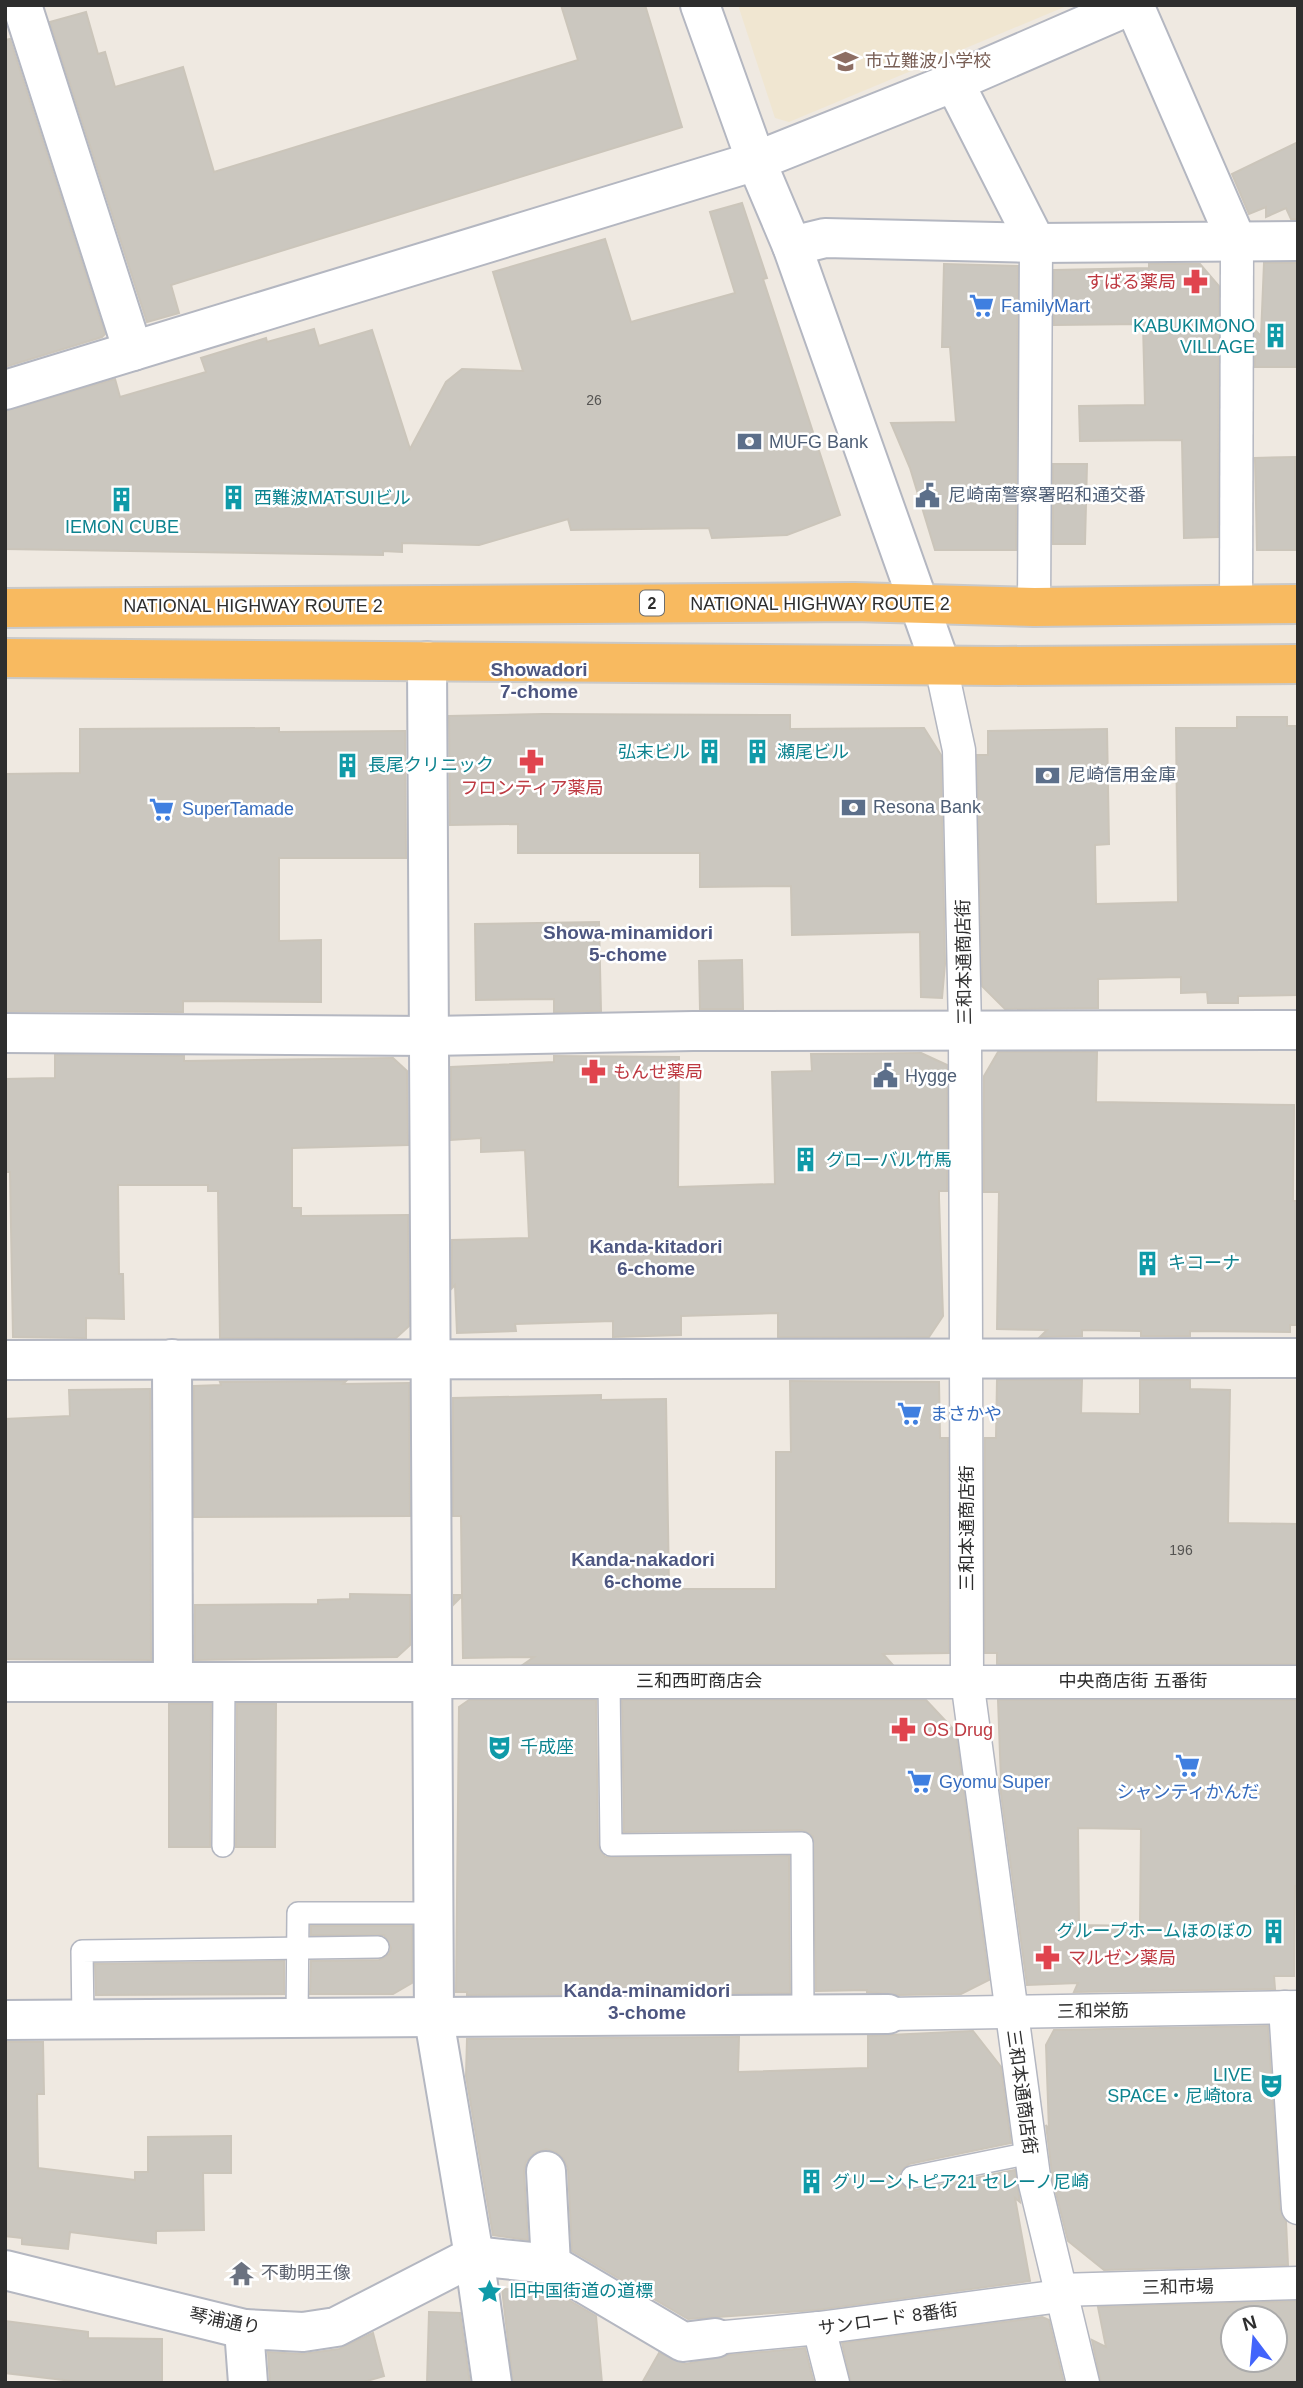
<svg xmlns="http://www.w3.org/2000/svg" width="1303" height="2388" font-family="Arial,'Noto Sans JP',sans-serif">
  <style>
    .education { fill: #f0e6d1 }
    .building { fill: #cbc7bf; stroke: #cbc5ba; stroke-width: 2; fill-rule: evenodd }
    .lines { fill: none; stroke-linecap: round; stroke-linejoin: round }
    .service-casing { stroke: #b4b7c1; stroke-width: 24 }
    .pedestrian-casing { stroke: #b4b7c1; stroke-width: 35 }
    .minor-casing { stroke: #b4b7c1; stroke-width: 42 }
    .tertiary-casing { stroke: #b4b7c1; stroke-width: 42 }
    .trunk-casing { stroke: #c9c9c9; stroke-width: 42 }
    .service { stroke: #fff; stroke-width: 21 }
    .pedestrian { stroke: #fff; stroke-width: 32 }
    .minor { stroke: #fff; stroke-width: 38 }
    .tertiary { stroke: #fff; stroke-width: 38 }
    .trunk { stroke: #f8ba60; stroke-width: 38 }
    .labels { text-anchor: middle; stroke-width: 5; stroke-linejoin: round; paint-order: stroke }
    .number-label { font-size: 14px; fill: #555452 }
    .shield { fill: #fff; stroke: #6d6d6d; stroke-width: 2 }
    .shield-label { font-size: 16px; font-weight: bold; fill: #2e2e2e }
    .education-label { font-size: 18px; fill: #785e54; stroke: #fff; text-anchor: start }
    .health-label { font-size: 18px; fill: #be3a42; stroke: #fff; text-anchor: start }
    .shop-label { font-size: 18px; fill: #366cbe; stroke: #fff; text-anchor: start }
    .culture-label { font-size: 18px; fill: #0d838f; stroke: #fff; text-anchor: start }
    .service-label { font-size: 18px; fill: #4e5e75; stroke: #fff; text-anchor: start }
    .street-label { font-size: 18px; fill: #2e2e2e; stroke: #fff }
    .worship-label { font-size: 18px; fill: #5b616d; stroke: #fff; text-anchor: start }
    .neighbourhood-label { font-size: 19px; font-weight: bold; fill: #4d5680; stroke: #fff }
  </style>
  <rect width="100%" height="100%" fill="#efe9e1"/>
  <!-- education -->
  <polygon class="education" points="738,5 1069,5 789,122 775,118"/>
  <!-- building -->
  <g class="building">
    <polygon points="561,5 645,5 682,127 171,285 179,313 147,322 50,22 86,12 98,54 105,52 115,87 183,67 214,172 578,60"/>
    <polygon points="10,39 105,334 102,337 5,367 5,40"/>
    <polygon points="1298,142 1298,219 1291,219 1286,208 1266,217 1266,207 1249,214 1232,174"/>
    <polygon points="742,203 767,278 763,279 840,515 787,535 712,538 709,528 571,530 568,519 479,545 402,543 402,552 383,551 383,555 5,549 5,411 115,379 120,397 206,372 201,358 266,338 267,342 314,329 319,346 372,330 410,449 446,382 462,369 523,371 493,272 605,239 631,322 735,293 710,212"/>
    <polygon points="1264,263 1298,263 1298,367 1255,367 1255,330 1261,336"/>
    <polygon points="944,264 1018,266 1016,550 935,550 910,468 891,423 956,422 950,347 942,347"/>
    <polygon points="1149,264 1200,264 1219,286 1218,537 1184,538 1182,440 1080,441 1079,406 1145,405 1143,324 1054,325 1054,270 1149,268"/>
    <polygon points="1295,457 1296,550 1257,550 1255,458"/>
    <polygon points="1053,464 1087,464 1085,544 1053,544"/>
    <polygon points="543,714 790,715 790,729 924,728 941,755 945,964 942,998 921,997 920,932 792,935 791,886 700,887 700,853 518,853 518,824 450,825 449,716"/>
    <polygon points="1237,717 1287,717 1287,726 1298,726 1298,995 1238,996 1238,1003 1208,1003 1207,992 1181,993 1181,977 1098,979 1098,1008 1005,1009 982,986 977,755 988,755 988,731 1107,729 1109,844 1095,845 1096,904 1178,902 1176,728 1237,728"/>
    <polygon points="279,728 279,732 405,731 406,858 279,858 279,941 321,940 321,1002 183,1001 183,1012 5,1011 5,774 80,773 80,729"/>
    <polygon points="599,922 601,1011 554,1012 554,999 476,1000 475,924"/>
    <polygon points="742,960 743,1009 700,1009 699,961"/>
    <polygon points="998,1052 1097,1052 1096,1102 1294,1105 1293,1201 1298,1201 1298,1325 1290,1325 1290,1332 1190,1331 1190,1336 1141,1336 1141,1331 1082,1330 1082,1336 1040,1337 1047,1330 997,1329 999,1192 984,1192 984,1076"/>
    <polygon points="921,1053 947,1065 947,1191 939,1191 939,1198 943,1316 929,1337 778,1337 778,1313 681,1316 681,1335 613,1337 613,1321 515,1324 516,1331 457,1333 455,1285 452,1288 452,1240 529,1238 525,1150 481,1152 481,1138 451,1140 451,1067 554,1062 554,1056 679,1057 678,1187 775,1184 772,1072 812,1071 811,1054"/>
    <polygon points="55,1055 184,1056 184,1061 393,1058 407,1071 408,1145 292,1148 292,1208 301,1208 301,1216 408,1215 409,1326 396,1338 220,1338 218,1191 208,1191 208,1185 118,1185 119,1274 123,1274 124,1319 86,1318 86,1338 13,1337 10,1172 5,1172 5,1079 55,1078"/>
    <polygon points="997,1380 1082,1380 1081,1413 1140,1414 1140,1380 1190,1380 1190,1389 1230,1390 1228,1523 1298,1524 1298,1664 997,1664 997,1653 985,1653 985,1438 996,1438"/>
    <polygon points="346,1381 343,1384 409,1383 410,1516 194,1517 194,1386 221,1385 220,1382"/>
    <polygon points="790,1381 939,1382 940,1438 948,1438 949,1653 883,1654 892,1664 524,1664 534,1657 463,1658 462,1596 454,1604 454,1595 462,1595 461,1516 453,1516 453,1398 601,1395 601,1400 666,1399 669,1589 776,1589 776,1452 791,1452"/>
    <polygon points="150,1389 151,1660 5,1659 5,1419 70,1416 69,1390"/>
    <polygon points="350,1594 410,1595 410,1645 397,1657 195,1660 195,1605 318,1604 318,1600 350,1599"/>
    <polygon points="469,1700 596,1700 598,1845 605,1857 789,1856 790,1993 467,1995 467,1992 456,1992 459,1707"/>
    <polygon points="622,1700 926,1700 956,1732 989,1980 961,1994 899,1995 867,1992 867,1990 816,1991 813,1836 802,1830 624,1832"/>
    <path d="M998,1700H1298V1886H1295L1294,1976H1274L1275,1989L1074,1992L1078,1983L1027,1985L999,1779L1001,1781ZM1078,1828L1141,1829L1140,1926L1079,1925Z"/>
    <polygon points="169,1704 211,1704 210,1847 169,1847"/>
    <polygon points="237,1704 276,1704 275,1847 236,1847"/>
    <polygon points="311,1926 412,1926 412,1983 393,1994 310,1994 311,1961 379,1960 389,1954 391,1948 384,1935 311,1935"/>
    <polygon points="284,1961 284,1994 96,1995 95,1964"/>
    <polygon points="1268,2026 1280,2209 1286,2221 1288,2265 1104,2270 1068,2241 1053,2181 1046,2125 1049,2130 1046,2045 1054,2030"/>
    <polygon points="973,2031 1001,2067 1011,2143 909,2164 900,2172 899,2180 907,2189 915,2190 1015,2170 1020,2202 1015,2198 1030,2281 817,2310 688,2319 572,2251 568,2169 564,2159 556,2152 546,2149 534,2153 526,2162 524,2171 528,2240 493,2235 466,2076 467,2039 739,2037 738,2072 868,2068 868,2036"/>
    <polygon points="5,2042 43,2042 44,2094 37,2094 38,2168 135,2180 135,2172 148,2172 148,2137 231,2136 231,2173 203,2173 204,2230 156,2231 156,2243 70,2232 68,2249 22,2244 22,2238 5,2236"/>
    <polygon points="502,2289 553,2291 596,2316 602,2383 513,2383"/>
    <path d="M1298,2301V2383H1101L1092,2340L1106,2347L1098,2307ZM1233,2318H1275V2360H1233Z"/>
    <polygon points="429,2312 460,2313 470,2383 427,2383"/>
    <polygon points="1042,2317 1049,2320 1064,2383 851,2383 842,2343"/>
    <polygon points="5,2321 88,2332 88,2338 162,2339 162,2383 89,2383 5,2373"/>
    <polygon points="373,2333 384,2376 360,2383 270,2383 268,2352 302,2354 339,2349"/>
    <polygon points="805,2348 814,2383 642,2383 659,2353 686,2364 728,2355"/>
  </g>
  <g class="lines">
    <defs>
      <g id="service">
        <polyline points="609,1681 611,1845 802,1843 803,2015"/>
        <polyline points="223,1846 224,1682"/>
        <polyline points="83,2020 82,1951 378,1947"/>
        <polyline points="297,2020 298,1913 435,1913"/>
        <polyline points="912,2177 1030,2153"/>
      </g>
      <g id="pedestrian">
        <polyline points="1236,605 1237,242"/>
        <polyline points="1034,607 1036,243"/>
        <polyline points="941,666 959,750 965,1030 967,1680 1035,2184 1083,2383"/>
        <polyline points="431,1682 1298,1682"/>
        <polyline points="1285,2007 1298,2208"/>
        <polyline points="888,2014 1298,2007"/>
        <polyline points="1059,2290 1298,2283"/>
        <polyline points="819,2328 833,2383"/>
        <polyline points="715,2338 819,2328 1060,2296"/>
      </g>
      <g id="minor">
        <polyline points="22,5 133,351"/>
        <polyline points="700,5 756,161 792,246 941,666"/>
        <polyline points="1134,5 1237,242"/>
        <polyline points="954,82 1036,243"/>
        <polyline points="792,246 825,238 1036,243 1298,241"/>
        <polyline points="5,390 756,161 954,82 1131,5"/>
        <polyline points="427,661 434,2019 474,2256 492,2383"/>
        <polyline points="5,1033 430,1036 693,1031 1298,1030"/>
        <polyline points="172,1359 173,1682"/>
        <polyline points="5,1360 1298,1358"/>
        <polyline points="5,1682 431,1682"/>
        <polyline points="5,2020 888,2014"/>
        <polyline points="546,2171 551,2264"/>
        <polyline points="474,2256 551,2264 683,2342 715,2338"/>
        <polyline points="248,2383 244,2329 303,2332 336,2327 474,2256"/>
      </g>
      <polyline id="tertiary" points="5,2270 244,2329"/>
      <g id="trunk">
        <polyline points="5,608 854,602 1034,607 1298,604"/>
        <polyline points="5,658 998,666 1298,664"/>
      </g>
    </defs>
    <!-- service casing -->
    <use href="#service" class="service-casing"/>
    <!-- pedestrian casing -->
    <use href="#pedestrian" class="pedestrian-casing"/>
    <!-- minor casing -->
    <use href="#minor" class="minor-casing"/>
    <!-- tertiary casing -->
    <use href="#tertiary" class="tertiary-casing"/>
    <!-- trunk casing -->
    <use href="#trunk" class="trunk-casing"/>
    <!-- service -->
    <use href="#service" class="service"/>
    <!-- pedestrian -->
    <use href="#pedestrian" class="pedestrian"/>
    <!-- minor -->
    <use href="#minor" class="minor"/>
    <!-- tertiary -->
    <use href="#tertiary" class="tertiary"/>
    <!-- trunk -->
    <use href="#trunk" class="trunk"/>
  </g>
  <!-- icons -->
  <defs>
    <symbol id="school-bare" viewBox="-9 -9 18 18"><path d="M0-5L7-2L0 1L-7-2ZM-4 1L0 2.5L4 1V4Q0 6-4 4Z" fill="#8d6e63" stroke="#fff" stroke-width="2.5" paint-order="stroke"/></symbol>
    <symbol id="pharmacy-bare" viewBox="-9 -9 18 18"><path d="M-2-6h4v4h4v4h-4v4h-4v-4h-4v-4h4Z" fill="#e0444e" stroke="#fff" stroke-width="2.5" paint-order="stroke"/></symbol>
    <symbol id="supermarket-bare" viewBox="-9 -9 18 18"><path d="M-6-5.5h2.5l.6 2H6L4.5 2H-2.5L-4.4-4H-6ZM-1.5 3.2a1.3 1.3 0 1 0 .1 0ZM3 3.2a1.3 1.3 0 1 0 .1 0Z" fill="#3f7fe0" stroke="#fff" stroke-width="2.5" paint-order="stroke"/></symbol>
    <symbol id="building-bare" viewBox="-9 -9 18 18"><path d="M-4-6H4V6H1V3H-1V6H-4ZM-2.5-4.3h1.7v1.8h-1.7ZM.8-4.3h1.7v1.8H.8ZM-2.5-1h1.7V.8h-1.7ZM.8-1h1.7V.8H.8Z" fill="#0f9aa8" stroke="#fff" stroke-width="2.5" paint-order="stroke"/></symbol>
    <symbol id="bank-bare" viewBox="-9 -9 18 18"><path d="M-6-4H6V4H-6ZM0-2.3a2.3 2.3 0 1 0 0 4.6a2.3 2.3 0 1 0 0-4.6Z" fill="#5c6f8a" stroke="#fff" stroke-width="2.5" paint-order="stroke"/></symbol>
    <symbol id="civic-bare" viewBox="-9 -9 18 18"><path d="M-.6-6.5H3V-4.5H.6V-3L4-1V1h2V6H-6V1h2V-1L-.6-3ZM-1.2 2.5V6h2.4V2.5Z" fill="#5c6f8a" stroke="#fff" stroke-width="2.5" paint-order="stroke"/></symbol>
    <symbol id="theatre-bare" viewBox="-9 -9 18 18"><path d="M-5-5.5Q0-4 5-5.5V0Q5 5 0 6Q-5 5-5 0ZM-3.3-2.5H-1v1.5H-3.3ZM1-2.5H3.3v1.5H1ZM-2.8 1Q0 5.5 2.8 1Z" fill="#0f9aa8" stroke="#fff" stroke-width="2.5" paint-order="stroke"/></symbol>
    <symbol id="temple-bare" viewBox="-9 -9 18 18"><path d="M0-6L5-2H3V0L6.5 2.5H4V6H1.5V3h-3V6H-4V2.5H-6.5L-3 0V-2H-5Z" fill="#6b7280" stroke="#fff" stroke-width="2.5" paint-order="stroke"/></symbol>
    <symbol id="sight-bare" viewBox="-9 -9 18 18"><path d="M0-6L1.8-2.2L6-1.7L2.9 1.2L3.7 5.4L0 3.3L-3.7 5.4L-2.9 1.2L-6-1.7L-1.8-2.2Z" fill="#0f9aa8" stroke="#fff" stroke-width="2.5" paint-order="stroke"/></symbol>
  </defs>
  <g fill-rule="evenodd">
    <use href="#school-bare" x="828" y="44" width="35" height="35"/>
    <use href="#pharmacy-bare" x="1178" y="264" width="35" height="35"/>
    <use href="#supermarket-bare" x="964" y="288" width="35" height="35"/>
    <use href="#building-bare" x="1258" y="318" width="35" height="35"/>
    <use href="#bank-bare" x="732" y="424" width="35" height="35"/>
    <use href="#civic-bare" x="910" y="478" width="35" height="35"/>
    <use href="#building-bare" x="216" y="480" width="35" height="35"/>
    <use href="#building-bare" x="104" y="482" width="35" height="35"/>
    <use href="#building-bare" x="692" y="734" width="35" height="35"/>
    <use href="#building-bare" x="740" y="734" width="35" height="35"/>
    <use href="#pharmacy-bare" x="514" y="744" width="35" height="35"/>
    <use href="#building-bare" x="330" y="748" width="35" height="35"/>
    <use href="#bank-bare" x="1030" y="758" width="35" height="35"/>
    <use href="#bank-bare" x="836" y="790" width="35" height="35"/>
    <use href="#supermarket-bare" x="144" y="792" width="35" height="35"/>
    <use href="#pharmacy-bare" x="576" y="1054" width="35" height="35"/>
    <use href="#civic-bare" x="868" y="1058" width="35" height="35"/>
    <use href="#building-bare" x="788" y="1142" width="35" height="35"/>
    <use href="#building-bare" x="1130" y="1246" width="35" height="35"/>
    <use href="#supermarket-bare" x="892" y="1396" width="35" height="35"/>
    <use href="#pharmacy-bare" x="886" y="1712" width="35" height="35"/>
    <use href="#theatre-bare" x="482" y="1730" width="35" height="35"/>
    <use href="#supermarket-bare" x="1170" y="1748" width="35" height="35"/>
    <use href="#supermarket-bare" x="902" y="1764" width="35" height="35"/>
    <use href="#building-bare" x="1256" y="1914" width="35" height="35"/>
    <use href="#pharmacy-bare" x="1030" y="1940" width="35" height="35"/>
    <use href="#theatre-bare" x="1254" y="2068" width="35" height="35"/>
    <use href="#building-bare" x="794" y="2164" width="35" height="35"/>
    <use href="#temple-bare" x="224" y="2256" width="35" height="35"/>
    <use href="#sight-bare" x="472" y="2274" width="35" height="35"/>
  </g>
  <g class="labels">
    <!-- number labels -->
    <g class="number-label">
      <text x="594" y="405">26</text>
      <text x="1181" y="1555">196</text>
    </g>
    <!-- shield labels -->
    <rect class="shield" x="640" y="590.5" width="24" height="25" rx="5"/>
    <g class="shield-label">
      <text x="652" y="609">2</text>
    </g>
    <!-- education labels -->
    <g class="education-label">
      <text x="865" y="67">市立難波小学校</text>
    </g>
    <!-- health labels -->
    <g class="health-label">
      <text x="1176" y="288" text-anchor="end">すばる薬局</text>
      <text x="532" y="794" text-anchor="middle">フロンティア薬局</text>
      <text x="613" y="1078">もんせ薬局</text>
      <text x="923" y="1736">OS Drug</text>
      <text x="1068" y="1964">マルゼン薬局</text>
    </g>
    <!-- shop labels -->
    <g class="shop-label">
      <text x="1001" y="312">FamilyMart</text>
      <text x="182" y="815">SuperTamade</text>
      <text x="930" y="1420">まさかや</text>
      <text x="939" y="1788">Gyomu Super</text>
      <text x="1188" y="1798" text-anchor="middle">シャンティかんだ</text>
    </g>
    <!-- culture labels -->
    <g class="culture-label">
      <text x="1255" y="332" text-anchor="end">KABUKIMONO<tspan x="1255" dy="21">VILLAGE</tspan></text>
      <text x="254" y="504">西難波MATSUIビル</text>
      <text x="122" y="533" text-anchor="middle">IEMON CUBE</text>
      <text x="690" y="758" text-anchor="end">弘末ビル</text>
      <text x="777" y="758">瀬尾ビル</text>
      <text x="368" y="771">長尾クリニック</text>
      <text x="826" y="1166">グローバル竹馬</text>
      <text x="1168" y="1269">キコーナ</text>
      <text x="520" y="1753">千成座</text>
      <text x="1253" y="1937" text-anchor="end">グループホームほのぼの</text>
      <text x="1252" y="2081" text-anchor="end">LIVE<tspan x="1252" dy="21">SPACE・尼崎tora</tspan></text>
      <text x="832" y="2188">グリーントピア21 セレーノ尼崎</text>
      <text x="509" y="2297">旧中国街道の道標</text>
    </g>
    <!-- service labels -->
    <g class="service-label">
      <text x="769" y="448">MUFG Bank</text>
      <text x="948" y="501">尼崎南警察署昭和通交番</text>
      <text x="1068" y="781">尼崎信用金庫</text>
      <text x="873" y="813">Resona Bank</text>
      <text x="905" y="1082">Hygge</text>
    </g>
    <!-- street labels -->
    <g class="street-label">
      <text x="820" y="610">NATIONAL HIGHWAY ROUTE 2</text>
      <text x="253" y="612">NATIONAL HIGHWAY ROUTE 2</text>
      <text transform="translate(964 962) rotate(-91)" y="6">三和本通商店街</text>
      <text transform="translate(967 1528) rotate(-90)" y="6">三和本通商店街</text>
      <text x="699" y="1687">三和西町商店会</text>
      <text x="1133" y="1687">中央商店街 五番街</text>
      <text transform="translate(1093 2011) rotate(-1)" y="6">三和栄筋</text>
      <text transform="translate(1022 2092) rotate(82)" y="6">三和本通商店街</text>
      <text transform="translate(1178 2287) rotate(-1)" y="6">三和市場</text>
      <text transform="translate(888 2319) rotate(-8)" y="6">サンロード 8番街</text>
      <text transform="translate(225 2321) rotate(11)" y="6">琴浦通り</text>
    </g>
    <!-- worship labels -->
    <g class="worship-label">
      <text x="261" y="2279">不動明王像</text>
    </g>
    <!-- neighbourhood labels -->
    <g class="neighbourhood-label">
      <text x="539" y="676">Showadori<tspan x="539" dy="22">7-chome</tspan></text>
      <text x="628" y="939">Showa-minamidori<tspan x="628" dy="22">5-chome</tspan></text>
      <text x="656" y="1253">Kanda-kitadori<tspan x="656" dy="22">6-chome</tspan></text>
      <text x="643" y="1566">Kanda-nakadori<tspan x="643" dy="22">6-chome</tspan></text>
      <text x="647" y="1997">Kanda-minamidori<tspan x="647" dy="22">3-chome</tspan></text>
    </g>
  </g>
  <!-- border -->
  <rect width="1303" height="2388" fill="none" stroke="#2e2e2e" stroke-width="14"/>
  <!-- north arrow -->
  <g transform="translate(1254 2339) rotate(344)"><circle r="33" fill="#ffffff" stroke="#ababab" stroke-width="2"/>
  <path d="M0-5L12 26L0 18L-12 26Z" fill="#4264fb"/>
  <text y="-10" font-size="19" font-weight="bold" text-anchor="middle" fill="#2e2e2e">N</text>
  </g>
</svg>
